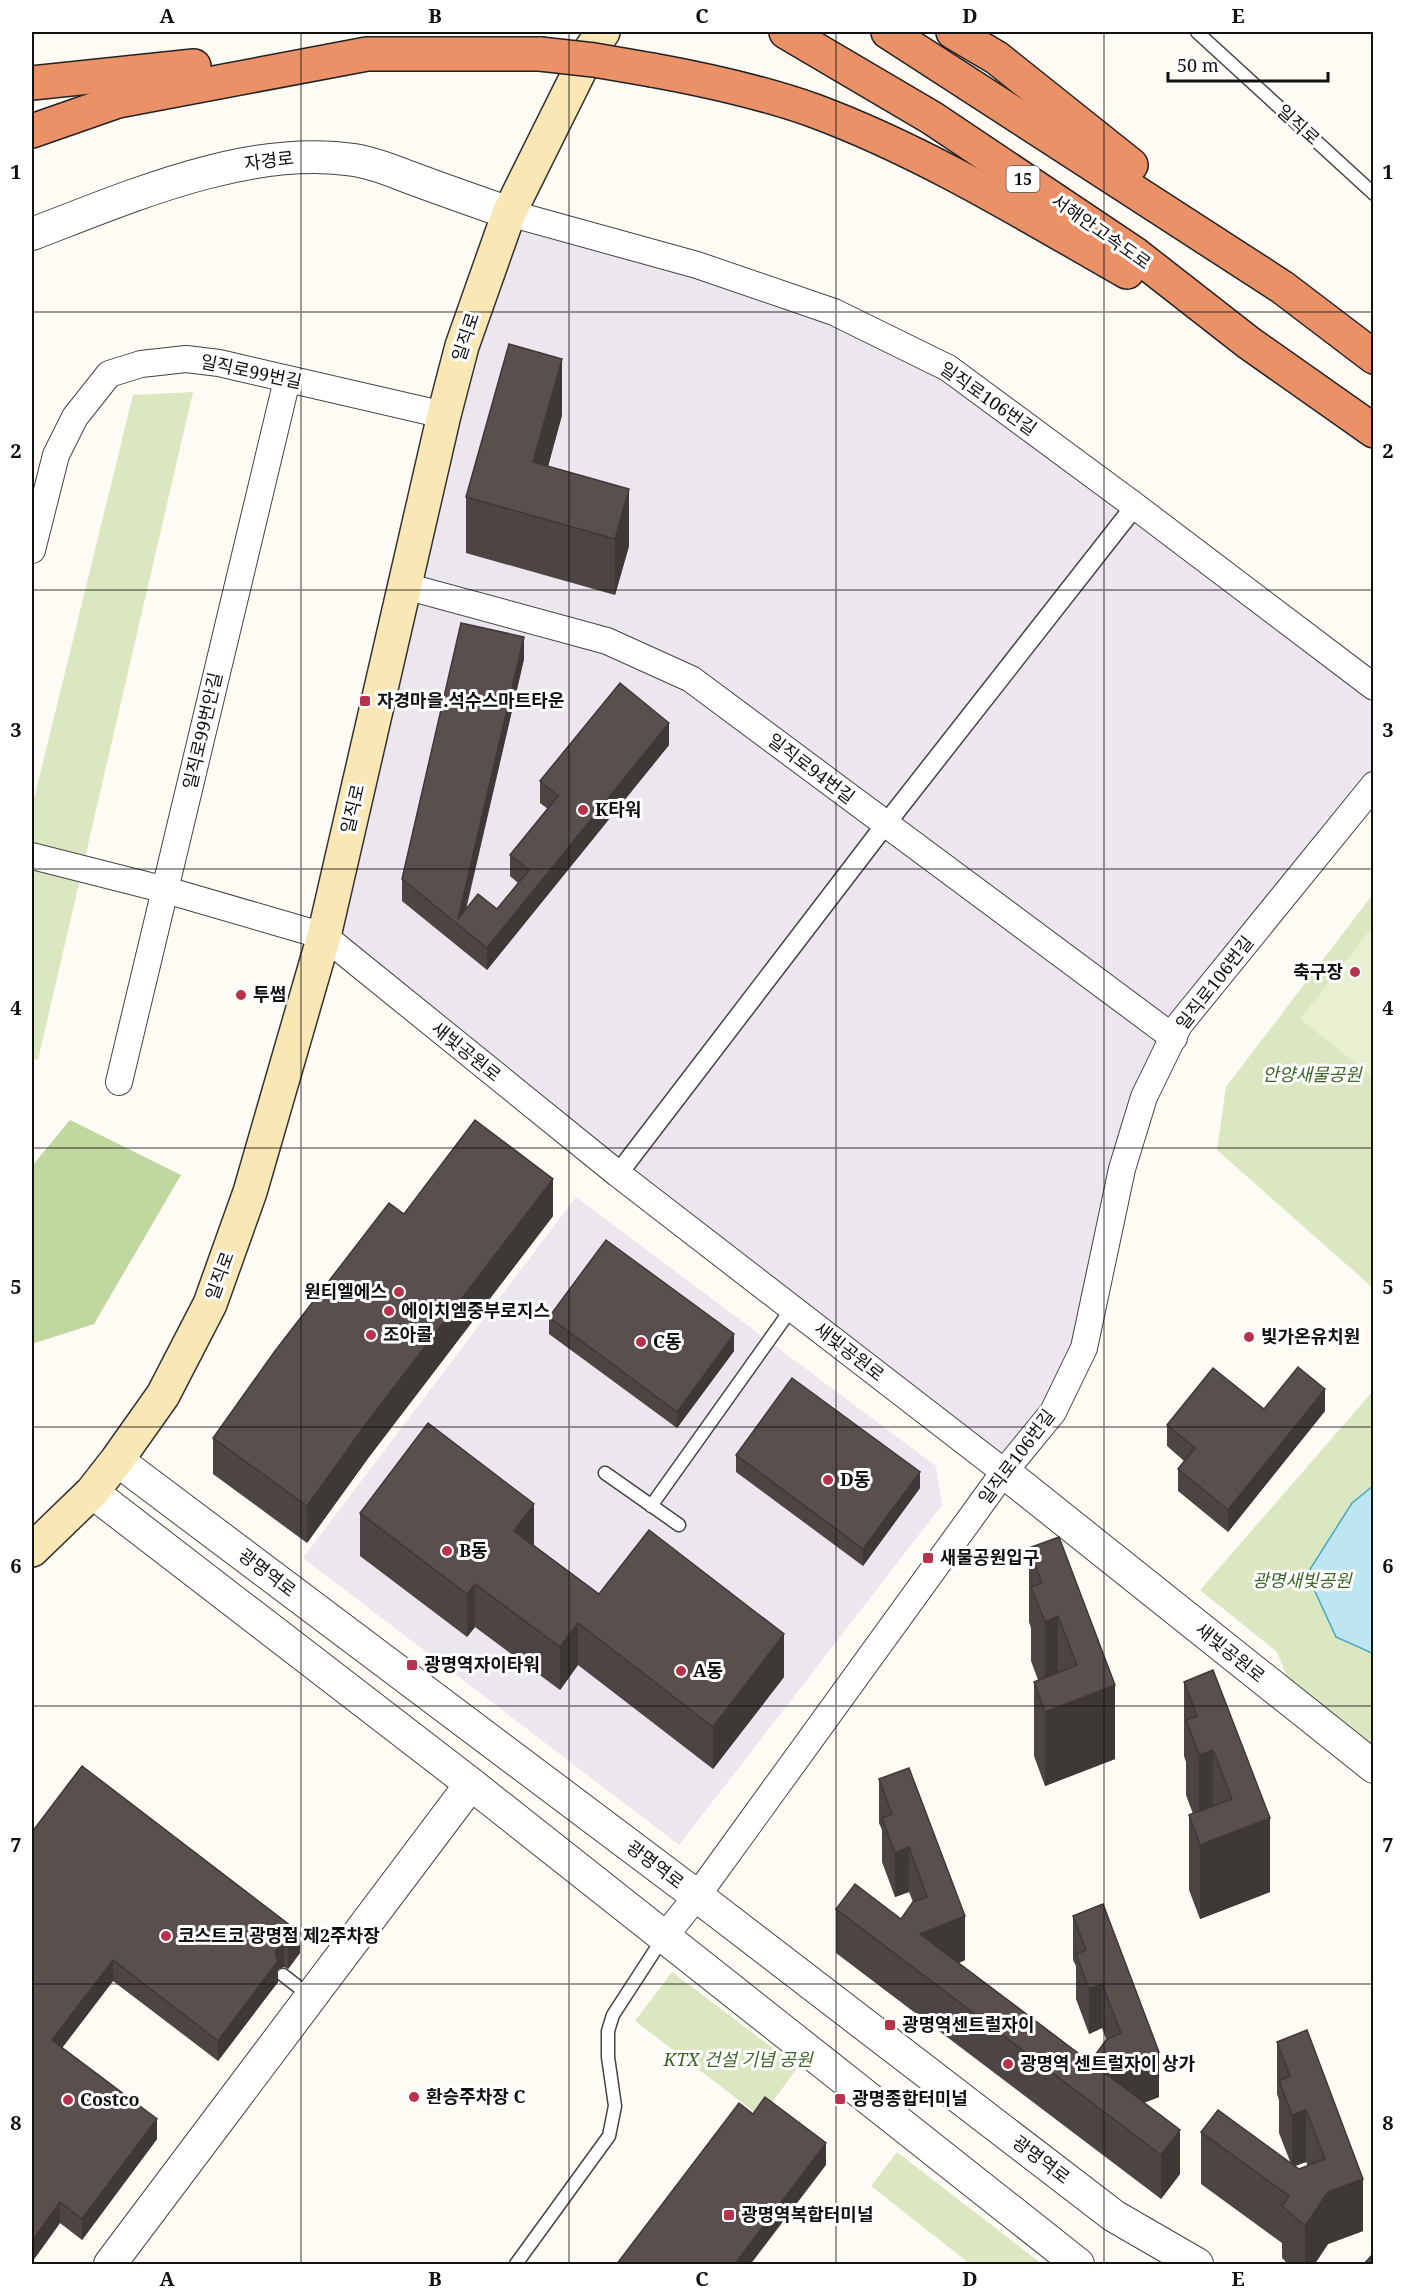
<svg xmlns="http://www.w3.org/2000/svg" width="1405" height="2296" font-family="'Noto Serif','Noto Sans KR',serif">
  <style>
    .industrial { fill: #ece6ee }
    .green { fill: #dae7c0 }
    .forest { fill: #c0d7a0 }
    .pitch { fill: #e9efd1 }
    .water { fill: #bde6f2; stroke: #49a4c4; stroke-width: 1.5 }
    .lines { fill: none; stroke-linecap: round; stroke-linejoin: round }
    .service-casing { stroke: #444; stroke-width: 15 }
    .pedestrian-casing { stroke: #444; stroke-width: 21 }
    .minor-casing { stroke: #444; stroke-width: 28 }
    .tertiary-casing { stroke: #444; stroke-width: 34 }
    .secondary-casing { stroke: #333; stroke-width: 36 }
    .motorway-casing { stroke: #222; stroke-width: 36 }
    .service { stroke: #fff; stroke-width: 12 }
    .pedestrian { stroke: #fff; stroke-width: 18 }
    .minor { stroke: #fff; stroke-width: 26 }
    .tertiary { stroke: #fff; stroke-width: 32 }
    .secondary { stroke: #f9e8b5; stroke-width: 33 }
    .motorway { stroke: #ea9168; stroke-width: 33 }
    .motorway-bridge-casing { stroke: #222; stroke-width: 36; stroke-linecap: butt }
    .motorway-bridge { stroke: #ea9168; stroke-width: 33 }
    .wall { fill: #4d4543; fill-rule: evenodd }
    .shaded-wall { fill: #3e3837 }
    .building { fill: #59504e; stroke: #3e3837; stroke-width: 1.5 }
    .grid { fill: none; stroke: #111; stroke-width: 1.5; stroke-opacity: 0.55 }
    .poi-dot { fill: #b8324b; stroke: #fff; stroke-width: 2 }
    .labels { text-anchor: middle; stroke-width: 6; stroke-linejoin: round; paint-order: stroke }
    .shield { fill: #fff; stroke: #585858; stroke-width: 1.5 }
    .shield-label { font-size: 16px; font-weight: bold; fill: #111 }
    .street-label { font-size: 18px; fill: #111; stroke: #fff }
    .poi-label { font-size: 18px; font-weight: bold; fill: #111; stroke: #fff; text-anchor: start }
    .park-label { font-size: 18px; font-style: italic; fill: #3b6524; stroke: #fff }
    .neatline { fill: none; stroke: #111; stroke-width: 2 }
    .grid-label { font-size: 20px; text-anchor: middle; font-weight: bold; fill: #111 }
  </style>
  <rect width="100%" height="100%" fill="#fefbf5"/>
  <!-- industrial -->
  <g class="industrial">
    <polygon points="509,213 697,265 948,368 1373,687 1373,785 1194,1008 1144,1097 1084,1348 1004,1472 324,936"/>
    <polygon points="576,1197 936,1466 942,1505 679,1845 303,1558"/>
  </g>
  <!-- green -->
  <g class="green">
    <polygon points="193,392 38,1060 32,1058 32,807 133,395"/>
    <polygon points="1373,894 1373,1288 1217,1150 1226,1087"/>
    <polygon points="1373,1391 1373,1747 1287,1677 1277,1652 1200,1590"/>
    <polygon points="672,1972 798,2067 761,2117 635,2021"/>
    <polygon points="897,2152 1042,2264 970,2264 871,2186"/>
  </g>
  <!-- forest -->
  <polygon class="forest" points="70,1120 181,1175 94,1324 32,1344 32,1166"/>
  <!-- pitch -->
  <polygon class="pitch" points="1373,926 1373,1077 1300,1019"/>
  <!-- water -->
  <polygon class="water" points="1373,1486 1373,1655 1372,1653 1336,1637 1307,1574 1352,1503"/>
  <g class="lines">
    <defs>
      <g id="service">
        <polyline points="1197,32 1374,194"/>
        <polyline points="605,1473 679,1525"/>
        <polyline points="651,1506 792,1308"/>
        <polyline points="283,1975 310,1996"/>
        <polyline points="516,2264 609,2136 615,2106 608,2057 608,2031 613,2015 663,1938"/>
      </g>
      <polyline id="pedestrian" points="618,1174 885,825 1135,506"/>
      <g id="minor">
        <polyline points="509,213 697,265 834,312 948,368 1135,506 1374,687"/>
        <polyline points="32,550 56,455 75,417 109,374 141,364 186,359 219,363 444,415"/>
        <polyline points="405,586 607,641 691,679 1174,1038"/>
        <polyline points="32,856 166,890 324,936 618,1174 1004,1472"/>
        <polyline points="119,1082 287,380"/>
        <polyline points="664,1937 697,1896 1004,1472 1053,1412 1084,1348 1122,1169 1144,1097 1179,1025 1374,785"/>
      </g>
      <g id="tertiary">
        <path d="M32,234C129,197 248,144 354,160C375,163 395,172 414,179C446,191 478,202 509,213"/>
        <polyline points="117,1460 697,1896 1114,2216 1197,2264"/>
        <polyline points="1004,1472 1374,1767"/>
        <polyline points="92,1492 471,1784 1078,2264"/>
        <polyline points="110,2264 471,1784"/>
      </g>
      <polyline id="secondary" points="32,1550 92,1492 117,1460 163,1395 210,1304 250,1192 324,936 444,415 462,346 509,213 589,52 603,32"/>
      <g id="motorway">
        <polyline points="786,32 932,118 1135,254 1249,343 1374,431"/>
        <polyline points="888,32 1282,287 1374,357"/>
        <polyline points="953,32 997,58 1131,165"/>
        <path d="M652,70C707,80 762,92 815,111C925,152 1025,214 1127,272"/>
        <polyline points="32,83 194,66"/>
        <polyline points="32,131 118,101 367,54 540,54"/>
      </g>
    </defs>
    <!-- service casing -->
    <use href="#service" class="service-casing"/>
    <!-- pedestrian casing -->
    <use href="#pedestrian" class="pedestrian-casing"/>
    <!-- minor casing -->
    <use href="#minor" class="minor-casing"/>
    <!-- tertiary casing -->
    <use href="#tertiary" class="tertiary-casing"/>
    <!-- secondary casing -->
    <use href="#secondary" class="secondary-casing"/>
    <!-- motorway casing -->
    <use href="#motorway" class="motorway-casing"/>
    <!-- service -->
    <use href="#service" class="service"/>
    <!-- pedestrian -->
    <use href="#pedestrian" class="pedestrian"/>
    <!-- minor -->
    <use href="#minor" class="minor"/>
    <!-- tertiary -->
    <use href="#tertiary" class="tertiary"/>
    <!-- secondary -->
    <use href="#secondary" class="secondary"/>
    <!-- motorway -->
    <use href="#motorway" class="motorway"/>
    <defs>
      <polyline id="motorway-bridge" points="540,54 594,60 652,70"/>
    </defs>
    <!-- motorway-bridge casing -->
    <use href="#motorway-bridge" class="motorway-bridge-casing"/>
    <!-- motorway-bridge -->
    <use href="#motorway-bridge" class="motorway-bridge"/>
  </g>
  <!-- wall -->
  <g class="wall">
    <polygon points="562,415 548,467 629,546 615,595 466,553 466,497"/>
    <polygon points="524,659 466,910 497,909 518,883 510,876 510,855 548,809 540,803 540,781 669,745 487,970 402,901 402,879"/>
    <polygon points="404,1214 553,1216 369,1457 307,1543 213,1474 213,1438"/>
    <polygon points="549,1317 734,1351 677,1428 549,1334"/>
    <polygon points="1264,1409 1325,1411 1228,1532 1178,1491 1178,1469 1184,1461 1167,1446 1167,1425"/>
    <polygon points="736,1455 920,1488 863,1566 736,1472"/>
    <polygon points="360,1513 534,1545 599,1594 784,1677 713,1769 578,1665 560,1690 475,1627 467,1637 360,1556"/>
    <polygon points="1059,1537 1115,1759 1045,1786 1034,1756 1034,1682 1038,1680 1031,1661 1031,1628 1029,1622 1029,1548"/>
    <polygon points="1213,1670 1270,1892 1200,1919 1189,1890 1189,1815 1193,1814 1186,1795 1186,1762 1184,1756 1184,1682"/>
    <polygon points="879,1779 965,1960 959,1963 1090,2062 1106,2039 1102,2028 1089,2034 1076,1999 1076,1966 1073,1960 1073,1916 1159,2097 1143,2103 1180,2174 1161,2199 836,1953 836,1909 901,1919 913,1902 909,1892 895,1897 882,1862 882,1830 879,1823"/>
    <polygon points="32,1832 300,1953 288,1969 284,1967 278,1969 278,1982 218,2061 113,1981 62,2048 157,2139 82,2240 60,2223 32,2262"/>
    <path d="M1277,2042L1363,2231L1328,2244L1314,2265H1289L1282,2258V2243L1201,2184V2132L1291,2164L1279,2133V2100L1277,2094ZM1306,2162L1308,2166L1299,2169L1295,2166Z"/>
  </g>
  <!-- shaded-wall -->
  <g class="shaded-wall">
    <polygon points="562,359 562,415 534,516 533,462"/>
    <polygon points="629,489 629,546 615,595 615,539"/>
    <polygon points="524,637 524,659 461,928 458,919"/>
    <polygon points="669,723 669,745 487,970 487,948"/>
    <polygon points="553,1179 553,1216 369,1457 307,1543 307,1506 369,1420"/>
    <polygon points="734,1334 734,1351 677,1428 677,1412"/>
    <polygon points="1325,1389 1325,1411 1228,1532 1228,1510"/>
    <polygon points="920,1472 920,1488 863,1566 863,1549"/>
    <polygon points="534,1504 534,1547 514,1531"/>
    <polygon points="475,1584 475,1627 467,1637 467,1594"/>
    <polygon points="1058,1616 1058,1690 1045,1696 1045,1622"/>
    <polygon points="578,1623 578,1665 560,1690 560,1647"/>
    <polygon points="784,1634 784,1677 713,1769 713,1727"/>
    <polygon points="1115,1685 1115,1759 1045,1786 1045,1712"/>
    <polygon points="1213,1750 1213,1824 1199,1829 1199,1755"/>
    <polygon points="1270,1818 1270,1892 1200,1919 1200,1845"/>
    <polygon points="909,1847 909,1892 895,1897 895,1853"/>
    <polygon points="965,1916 965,1960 925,1976 920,1934"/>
    <polygon points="300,1933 300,1953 288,1969 288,1948"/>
    <polygon points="284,1946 284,1967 278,1969 278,1982 218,2061 218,2041 275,1954 277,1949"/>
    <polygon points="113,1960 113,1981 52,2061 52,2040"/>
    <polygon points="1102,1984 1102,2028 1089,2034 1089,1989"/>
    <polygon points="1159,2052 1159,2097 1110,2116 1105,2073"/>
    <polygon points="1306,2110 1306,2162 1292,2167 1292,2115"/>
    <polygon points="157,2119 157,2139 82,2240 82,2219"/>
    <polygon points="1180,2130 1180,2174 1161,2199 1161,2155"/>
    <polygon points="826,2143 826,2165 750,2265 734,2265"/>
    <polygon points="1363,2179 1363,2231 1328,2244 1314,2265 1305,2265 1305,2226 1328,2192"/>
    <polygon points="60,2202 60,2223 32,2262 32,2241"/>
  </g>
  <!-- building -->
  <g class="building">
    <polygon points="509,344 562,359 533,462 629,489 615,539 466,497"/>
    <polygon points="461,623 524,637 458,919 478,894 497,909 529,870 510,855 558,796 540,781 620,683 669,723 487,948 402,879"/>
    <polygon points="475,1120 553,1179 369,1420 307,1506 213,1438 275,1351 389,1203 404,1214"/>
    <polygon points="606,1240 734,1334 677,1412 549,1317"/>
    <polygon points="1298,1367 1325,1389 1228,1510 1178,1469 1195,1448 1167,1425 1213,1368 1264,1409"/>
    <polygon points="792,1378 920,1472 863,1549 736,1455"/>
    <polygon points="428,1423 534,1504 514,1531 599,1594 649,1530 784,1634 713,1727 578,1623 560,1647 475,1584 467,1594 360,1513"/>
    <polygon points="1059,1537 1115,1685 1045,1712 1034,1682 1077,1665 1058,1616 1045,1622 1031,1587 1042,1583 1029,1548"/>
    <polygon points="1213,1670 1270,1818 1200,1845 1189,1815 1232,1799 1213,1750 1199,1755 1186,1720 1197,1716 1184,1682"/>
    <polygon points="82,1766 300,1933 288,1948 284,1946 277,1949 275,1954 278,1961 218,2041 113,1960 52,2040 157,2119 82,2219 60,2202 32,2241 32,1832"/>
    <polygon points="909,1768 965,1916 920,1934 1090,2062 1107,2039 1121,2033 1102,1984 1089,1989 1076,1954 1086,1950 1073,1916 1103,1904 1159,2052 1105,2073 1180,2130 1161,2155 836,1909 855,1884 901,1919 913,1902 927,1897 909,1847 895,1853 882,1818 892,1814 879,1779"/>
    <polygon points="1307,2030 1363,2179 1328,2192 1305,2226 1282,2206 1289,2196 1201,2132 1218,2110 1299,2169 1325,2159 1306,2110 1292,2115 1279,2081 1290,2076 1277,2042"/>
    <polygon points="765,2097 826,2143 734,2265 616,2265 739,2103 753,2114"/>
    <polygon points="1374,2253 1374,2265 1363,2265"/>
  </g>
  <!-- grid -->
  <path class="grid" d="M301,32V2264M569,32V2264M836,32V2264M1104,32V2264M32,312H1374M32,590H1374M32,869H1374M32,1148H1374M32,1427H1374M32,1706H1374M32,1984H1374"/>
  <!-- markers -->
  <g class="poi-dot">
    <rect x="359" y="695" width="12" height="12" rx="3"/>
    <circle cx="583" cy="810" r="6"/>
    <circle cx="1355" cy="972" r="6"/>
    <circle cx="241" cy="995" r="6"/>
    <circle cx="399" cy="1292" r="6"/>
    <circle cx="389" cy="1311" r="6"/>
    <circle cx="371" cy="1335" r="6"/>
    <circle cx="1249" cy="1337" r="6"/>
    <circle cx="641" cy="1342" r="6"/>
    <circle cx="828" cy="1480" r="6"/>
    <circle cx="447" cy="1551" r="6"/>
    <rect x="922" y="1552" width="12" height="12" rx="3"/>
    <rect x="406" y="1659" width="12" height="12" rx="3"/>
    <circle cx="681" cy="1671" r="6"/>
    <circle cx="166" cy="1936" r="6"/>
    <rect x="884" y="2019" width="12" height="12" rx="3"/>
    <circle cx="1008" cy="2064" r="6"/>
    <circle cx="414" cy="2097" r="6"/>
    <rect x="834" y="2093" width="12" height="12" rx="3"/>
    <circle cx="68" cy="2100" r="6"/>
    <rect x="723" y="2209" width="12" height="12" rx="3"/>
  </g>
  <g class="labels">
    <!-- shield labels -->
    <rect class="shield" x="1006.5" y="166" width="33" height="26" rx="4.5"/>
    <g class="shield-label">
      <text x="1023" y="185">15</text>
    </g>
    <!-- street labels -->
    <g class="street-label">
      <text transform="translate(1298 125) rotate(42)" y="6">일직로</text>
      <text transform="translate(269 161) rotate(-7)" y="6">자경로</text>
      <text transform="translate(1101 232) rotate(35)" y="6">서해안고속도로</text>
      <text transform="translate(466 337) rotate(-72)" y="6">일직로</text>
      <text transform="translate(251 372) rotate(12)" y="6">일직로99번길</text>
      <text transform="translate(988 399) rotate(35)" y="6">일직로106번길</text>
      <text transform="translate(203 731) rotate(-77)" y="6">일직로99번안길</text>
      <text transform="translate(811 769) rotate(37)" y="6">일직로94번길</text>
      <text transform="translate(353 809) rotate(-77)" y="6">일직로</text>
      <text transform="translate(1215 983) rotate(-52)" y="6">일직로106번길</text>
      <text transform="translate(466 1052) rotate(39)" y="6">새빛공원로</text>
      <text transform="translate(220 1276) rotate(-70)" y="6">일직로</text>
      <text transform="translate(849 1352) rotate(38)" y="6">새빛공원로</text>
      <text transform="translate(1017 1457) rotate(-53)" y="6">일직로106번길</text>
      <text transform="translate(267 1573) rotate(37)" y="6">광명역로</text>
      <text transform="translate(1230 1653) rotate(39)" y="6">새빛공원로</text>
      <text transform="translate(655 1865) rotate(37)" y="6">광명역로</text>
      <text transform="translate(1041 2160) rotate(37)" y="6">광명역로</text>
    </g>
    <!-- poi labels -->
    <g class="poi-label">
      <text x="377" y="707">자경마을.석수스마트타운</text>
      <text x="595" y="816">K타워</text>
      <text x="1343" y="978" text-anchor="end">축구장</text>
      <text x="253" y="1001">투썸</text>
      <text x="387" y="1298" text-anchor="end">원티엘에스</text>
      <text x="401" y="1317">에이치엠중부로지스</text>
      <text x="383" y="1341">조아콜</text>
      <text x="1261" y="1343">빛가온유치원</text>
      <text x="653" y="1348">C동</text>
      <text x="840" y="1486">D동</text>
      <text x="459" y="1557">B동</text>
      <text x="940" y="1564">새물공원입구</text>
      <text x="424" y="1671">광명역자이타워</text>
      <text x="693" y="1677">A동</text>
      <text x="178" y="1942">코스트코 광명점 제2주차장</text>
      <text x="902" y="2031">광명역센트럴자이</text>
      <text x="1020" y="2070">광명역 센트럴자이 상가</text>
      <text x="426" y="2103">환승주차장 C</text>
      <text x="852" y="2105">광명종합터미널</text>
      <text x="80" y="2106">Costco</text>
      <text x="741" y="2221">광명역복합터미널</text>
    </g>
    <!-- park labels -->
    <g class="park-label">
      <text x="1312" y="1081">안양새물공원</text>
      <text x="1302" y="1587">광명새빛공원</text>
      <text x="738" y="2066">KTX 건설 기념 공원</text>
    </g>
  </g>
  <!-- border -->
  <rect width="1405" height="2296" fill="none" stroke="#ffffff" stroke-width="66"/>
  <!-- scale -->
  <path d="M1168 72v9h160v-9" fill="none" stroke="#111111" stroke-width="3"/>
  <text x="1177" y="72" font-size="18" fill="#111111" stroke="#ffffff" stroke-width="4.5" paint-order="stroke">50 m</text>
  <rect x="33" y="33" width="1339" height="2230" class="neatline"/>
  <g class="grid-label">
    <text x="167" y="23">A</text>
    <text x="435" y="23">B</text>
    <text x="702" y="23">C</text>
    <text x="970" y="23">D</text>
    <text x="1238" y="23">E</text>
    <text x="16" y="179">1</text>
    <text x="1388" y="179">1</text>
    <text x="16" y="458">2</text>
    <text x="1388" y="458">2</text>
    <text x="16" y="737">3</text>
    <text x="1388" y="737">3</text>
    <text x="16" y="1015">4</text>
    <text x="1388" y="1015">4</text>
    <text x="16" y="1294">5</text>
    <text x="1388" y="1294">5</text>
    <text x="16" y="1573">6</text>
    <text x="1388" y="1573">6</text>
    <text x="16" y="1852">7</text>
    <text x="1388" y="1852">7</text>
    <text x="16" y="2130">8</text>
    <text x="1388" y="2130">8</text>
    <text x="167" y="2286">A</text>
    <text x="435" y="2286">B</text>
    <text x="702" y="2286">C</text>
    <text x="970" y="2286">D</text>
    <text x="1238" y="2286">E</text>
  </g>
</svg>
